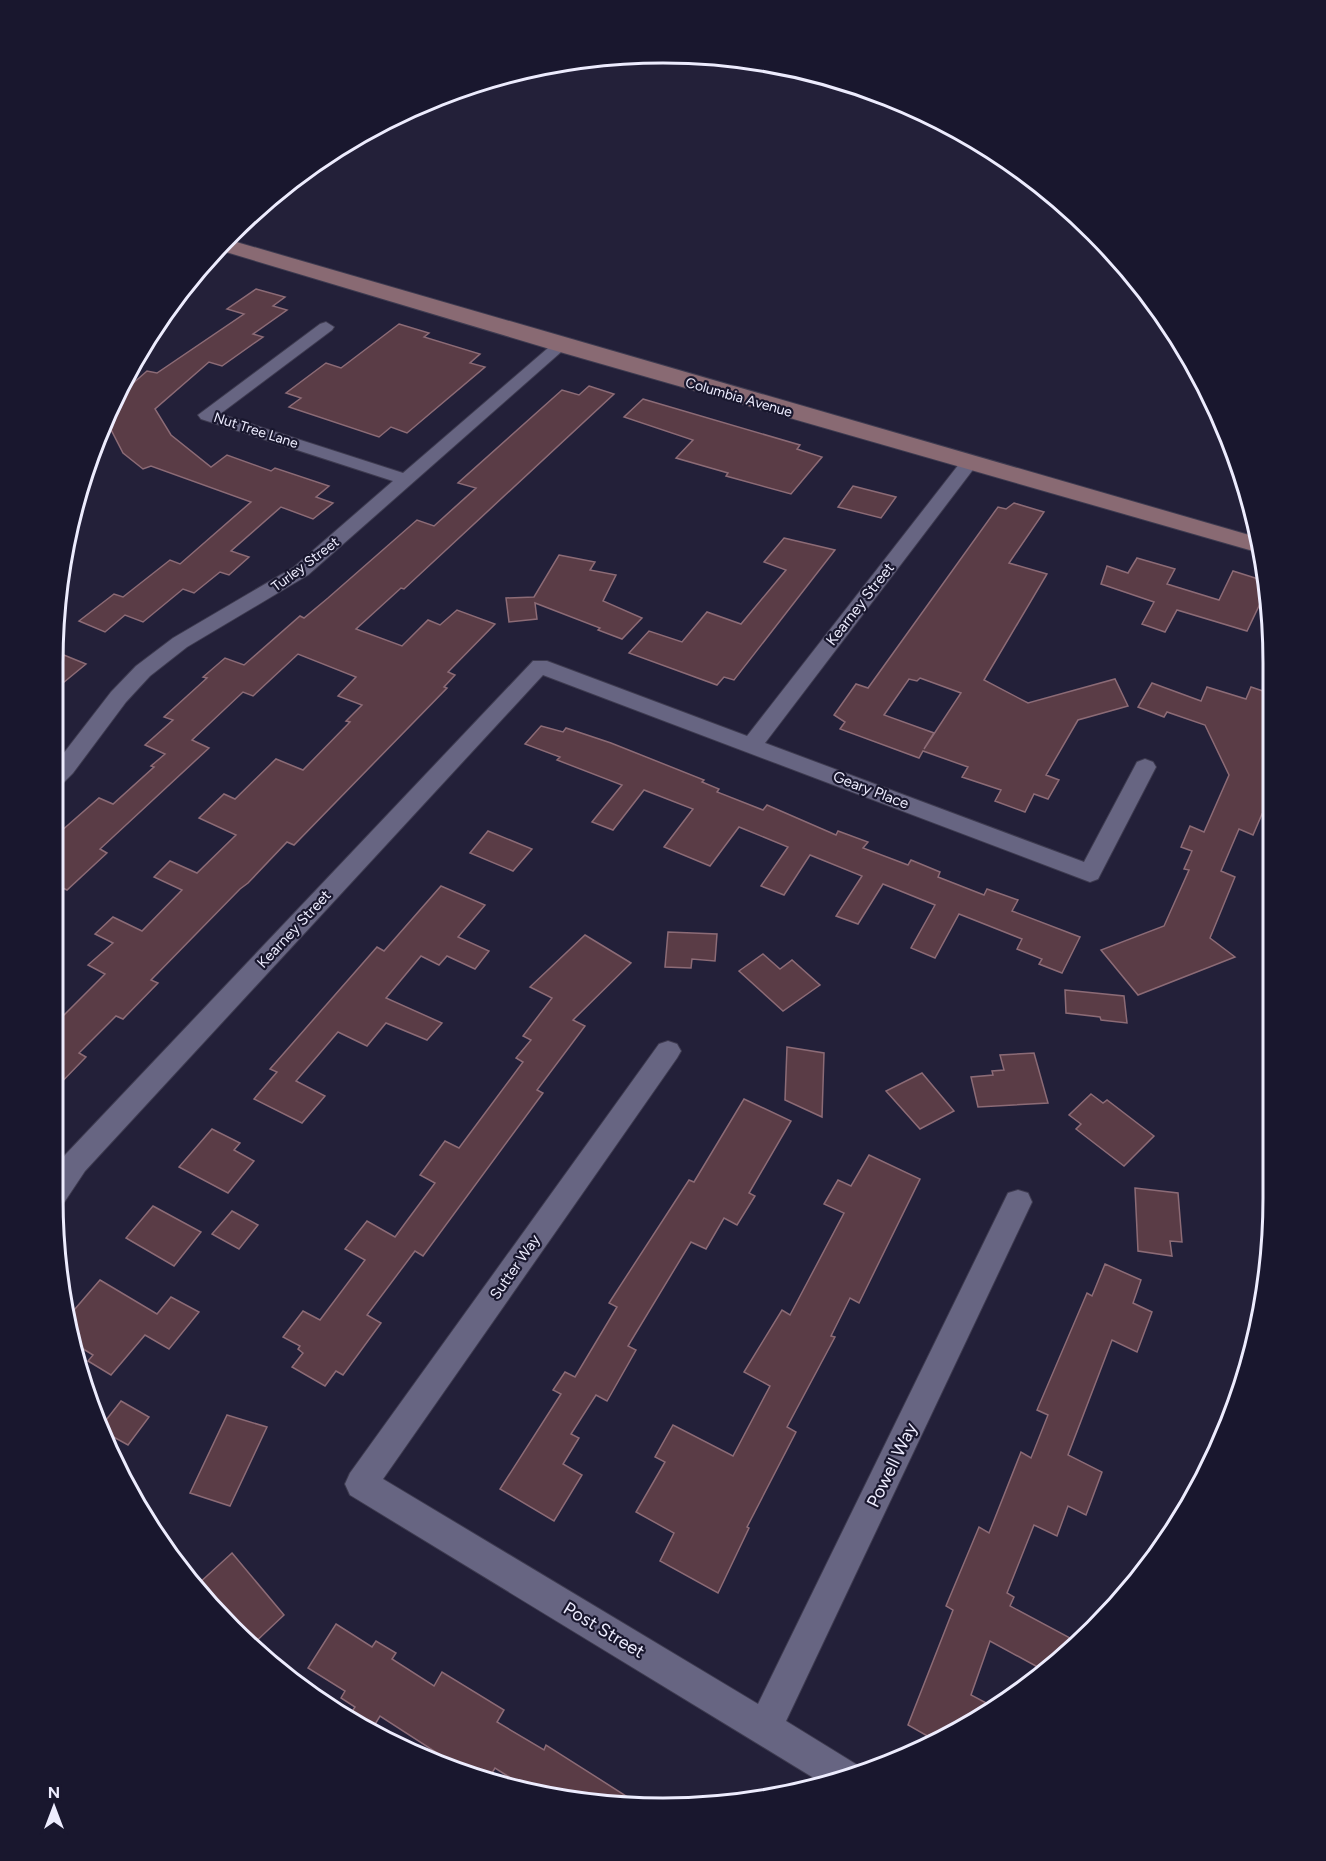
<svg xmlns="http://www.w3.org/2000/svg" width="1326" height="1861" font-family="Figtree,sans-serif">
  <style>
    .building { fill: #5a3c46; stroke: #8c6b76; stroke-width: 1.5; fill-rule: evenodd }
    .lines { fill: none; stroke-linecap: round; stroke-linejoin: round }
    .minor-casing { stroke: #3e3b50; stroke-width: 2 }
    .secondary-casing { stroke: #3e3b50; stroke-width: 2 }
    .minor { fill: #676582; fill-rule: evenodd }
    .secondary { fill: #896a73; fill-rule: evenodd }
    .labels { text-anchor: middle; stroke-width: 4.5; stroke-linejoin: round; paint-order: stroke }
    .far-street-label { font-size: 14px; fill: #edecfe; stroke: #19172e }
    .street-label { font-size: 15px; fill: #edecfe; stroke: #19172e }
    .near-street-label { font-size: 18px; fill: #edecfe; stroke: #19172e }
    .rim { fill: none; stroke: #edecfe; stroke-width: 3 }
  </style>
  <rect width="100%" height="100%" fill="#232039"/>
  <!-- building -->
  <g class="building">
    <polygon points="256,289 285,297 273,306 287,310 253,334 263,337 222,366 209,362 155,409 171,435 211,467 227,455 271,471 275,468 329,486 316,497 333,503 313,519 281,507 231,551 249,557 229,575 220,572 194,593 183,589 143,622 125,615 105,632 79,621 114,594 123,597 170,560 180,564 251,502 151,466 143,469 123,453 105,418 114,400 147,371 157,373 244,314 227,309"/>
    <polygon points="399,324 429,333 424,337 480,354 470,363 485,367 407,433 391,427 379,437 289,407 301,398 286,393 326,363 341,368"/>
    <polygon points="589,386 614,394 404,589 401,588 356,629 402,646 428,620 440,625 457,610 495,624 448,672 455,675 444,687 447,688 294,845 287,842 248,883 240,889 151,980 158,983 123,1019 116,1016 79,1053 86,1057 52,1092 52,1027 105,974 88,965 113,943 95,934 113,917 142,931 182,890 154,877 170,861 197,873 236,835 199,818 224,794 235,799 276,759 303,770 350,722 346,721 362,705 338,696 356,677 298,654 253,696 243,692 192,740 209,748 100,849 107,853 67,890 52,883 52,839 99,798 113,804 154,767 151,766 165,754 145,745 173,720 164,717 207,678 203,677 225,658 244,665 300,616 304,618 328,598 417,520 434,526 476,488 458,483 562,390 579,395"/>
    <polygon points="643,399 800,445 797,449 822,457 791,494 726,476 728,473 676,458 693,440 624,417"/>
    <polygon points="853,486 896,497 881,518 838,507"/>
    <path d="M1014,503L1044,512L1009,563L1047,574L984,680L1028,703L1115,679L1128,706L1078,720L1046,775L1059,780L1048,799L1034,794L1025,812L995,801L1001,790L962,777L968,767L923,751L919,758L840,729L845,722L834,715L856,684L868,688L998,507L1006,509ZM920,678L961,693L924,749L934,733L884,715L909,679L917,681Z"/>
    <polygon points="784,538 835,550 734,680 724,677 717,685 629,653 649,631 682,642 707,612 741,624 786,570 764,562"/>
    <polygon points="559,555 595,562 590,570 616,575 603,601 642,618 622,639 598,630 600,628 535,603 537,619 509,622 506,598 534,597"/>
    <polygon points="1137,558 1175,569 1167,584 1219,600 1233,571 1268,582 1268,587 1247,631 1177,610 1165,632 1142,624 1154,602 1101,584 1107,566 1128,573"/>
    <polygon points="54,651 86,664 52,692 52,663"/>
    <polygon points="1152,683 1201,701 1207,687 1246,699 1251,687 1269,693 1270,817 1262,814 1253,835 1239,829 1221,871 1235,877 1210,938 1235,957 1138,995 1101,950 1164,926 1189,870 1184,869 1192,851 1181,847 1190,826 1204,832 1229,775 1205,725 1167,712 1164,717 1138,707"/>
    <polygon points="541,726 563,732 566,728 611,743 704,780 702,782 719,789 717,792 763,810 767,805 836,835 838,831 868,842 863,848 908,865 911,860 940,872 938,877 984,895 987,889 1018,900 1012,911 1080,937 1062,973 1039,964 1042,959 1017,949 1022,939 959,914 935,958 911,948 935,905 883,884 858,924 836,916 862,876 810,855 784,895 761,886 788,847 739,827 710,866 664,847 693,809 644,790 613,830 592,822 622,785 557,760 560,757 525,744"/>
    <polygon points="488,831 532,849 513,871 470,853"/>
    <polygon points="441,886 485,905 458,937 489,951 475,969 447,956 439,965 421,956 386,998 442,1023 427,1040 386,1023 367,1046 338,1032 296,1081 325,1096 302,1123 254,1099 277,1072 270,1069 377,947 384,951"/>
    <polygon points="668,932 717,934 715,961 692,959 691,968 665,967"/>
    <polygon points="585,935 631,963 573,1020 585,1026 537,1090 543,1093 423,1256 415,1251 367,1315 381,1323 343,1375 336,1371 325,1386 292,1367 303,1353 298,1349 300,1346 283,1337 303,1311 320,1320 365,1260 345,1249 367,1221 395,1237 406,1222 435,1183 420,1175 445,1141 459,1148 523,1062 516,1058 531,1040 523,1036 552,998 530,987"/>
    <polygon points="763,954 780,969 792,960 820,985 783,1011 739,971"/>
    <polygon points="1065,990 1124,996 1127,1023 1101,1020 1100,1017 1066,1013"/>
    <polygon points="787,1047 824,1053 822,1117 785,1100"/>
    <polygon points="1034,1053 1048,1103 978,1107 971,1077 993,1075 992,1071 1004,1070 1000,1055"/>
    <polygon points="922,1073 954,1111 920,1129 886,1091"/>
    <polygon points="1091,1094 1103,1103 1107,1100 1154,1136 1124,1166 1076,1129 1081,1124 1069,1115"/>
    <polygon points="744,1099 791,1121 749,1193 755,1196 737,1225 724,1218 706,1249 691,1242 628,1346 636,1350 607,1401 596,1395 571,1434 579,1438 563,1464 582,1475 554,1521 500,1489 561,1394 553,1390 565,1372 575,1377 617,1307 609,1303 689,1180 694,1182"/>
    <polygon points="212,1129 240,1143 234,1150 254,1161 228,1193 179,1167"/>
    <polygon points="869,1155 920,1179 859,1303 850,1298 831,1336 835,1337 787,1427 796,1432 747,1527 749,1528 718,1593 660,1561 674,1533 636,1512 665,1462 655,1457 673,1425 733,1456 770,1386 744,1372 782,1310 790,1315 844,1213 824,1204 838,1180 851,1186"/>
    <polygon points="1135,1188 1178,1193 1182,1242 1170,1241 1172,1256 1138,1251"/>
    <polygon points="153,1206 201,1232 174,1266 126,1238"/>
    <polygon points="232,1211 258,1225 239,1249 212,1234"/>
    <polygon points="1105,1264 1141,1280 1133,1303 1152,1312 1137,1352 1112,1340 1068,1455 1102,1472 1086,1515 1068,1506 1057,1536 1034,1525 1007,1593 1014,1597 1010,1606 1072,1639 1066,1656 1045,1671 990,1641 971,1695 992,1706 938,1742 908,1725 953,1610 946,1606 979,1527 989,1533 1021,1452 1031,1458 1048,1415 1037,1410 1087,1293 1092,1296"/>
    <polygon points="100,1280 157,1314 171,1297 199,1312 169,1349 145,1335 111,1375 88,1361 93,1355 72,1342 68,1317"/>
    <polygon points="121,1401 149,1417 128,1445 99,1429"/>
    <polygon points="227,1415 267,1427 230,1506 190,1493"/>
    <polygon points="232,1553 284,1615 251,1646 197,1585"/>
    <polygon points="336,1624 372,1647 376,1641 396,1653 392,1659 434,1686 442,1672 504,1710 497,1722 544,1750 546,1745 637,1803 583,1803 536,1794 495,1768 489,1778 471,1768 468,1773 380,1716 371,1731 349,1716 355,1707 341,1698 345,1691 308,1668"/>
  </g>
  <g class="lines">
    <defs>
      <g id="minor">
        <polygon points="326,322 334,327 332,330 220,414 403,473 555,342 567,342 569,345 308,575 187,647 150,676 126,702 73,773 61,785 53,788 53,767 111,692 136,666 173,638 294,567 393,481 201,419 198,415 320,324"/>
        <polygon points="969,458 975,459 978,463 975,467 765,743 1084,862 1137,762 1145,759 1153,762 1156,767 1098,879 1090,882 1082,879 543,675 85,1171 63,1204 54,1207 53,1173 65,1155 533,661 547,661 747,736 963,459"/>
        <polygon points="668,1041 677,1044 681,1051 677,1058 383,1479 758,1704 1008,1193 1018,1190 1028,1193 1032,1202 786,1721 859,1766 862,1772 827,1786 350,1495 345,1484 350,1473 659,1044"/>
      </g>
      <polygon id="secondary" points="226,239 1256,537 1260,553 553,350 216,249"/>
    </defs>
    <!-- minor casing -->
    <use href="#minor" class="minor-casing"/>
    <!-- secondary casing -->
    <use href="#secondary" class="secondary-casing"/>
    <!-- minor -->
    <use href="#minor" class="minor"/>
    <!-- secondary -->
    <use href="#secondary" class="secondary"/>
  </g>
  <g class="labels">
    <!-- far-street labels -->
    <g class="far-street-label">
      <text transform="translate(739 397) rotate(16)" y="5">Columbia Avenue</text>
      <text transform="translate(256 430) rotate(18)" y="5">Nut Tree Lane</text>
      <text transform="translate(305 564) rotate(-37)" y="5">Turley Street</text>
    </g>
    <!-- street labels -->
    <g class="street-label">
      <text transform="translate(860 604) rotate(-52)" y="5">Kearney Street</text>
      <text transform="translate(871 790) rotate(21)" y="5">Geary Place</text>
      <text transform="translate(294 929) rotate(-47)" y="5">Kearney Street</text>
      <text transform="translate(515 1267) rotate(-55)" y="5">Sutter Way</text>
    </g>
    <!-- near-street labels -->
    <g class="near-street-label">
      <text transform="translate(892 1465) rotate(-64)" y="6">Powell Way</text>
      <text transform="translate(604 1630) rotate(31)" y="6">Post Street</text>
    </g>
  </g>
  <!-- crop -->
  <path d="M0 0H1326V1861H0ZM663 63H663A600 600 0 0 1 1263 663V1198A600 600 0 0 1 663 1798H663A600 600 0 0 1 63 1198V663A600 600 0 0 1 663 63Z" fill="#19172e" fill-rule="evenodd"/>
  <path class="rim" d="M663 63H663A600 600 0 0 1 1263 663V1198A600 600 0 0 1 663 1798H663A600 600 0 0 1 63 1198V663A600 600 0 0 1 663 63Z"/>
  <!-- north arrow -->
  <g transform="translate(54 1807)" stroke="#19172e" stroke-width="4.5" paint-order="stroke">
  <path d="M0-4.5L10 22L0 15L-10 22Z" fill="#edecfe"/>
  <text y="-9" font-size="16" font-weight="bold" text-anchor="middle" fill="#edecfe">N</text>
  </g>
</svg>
